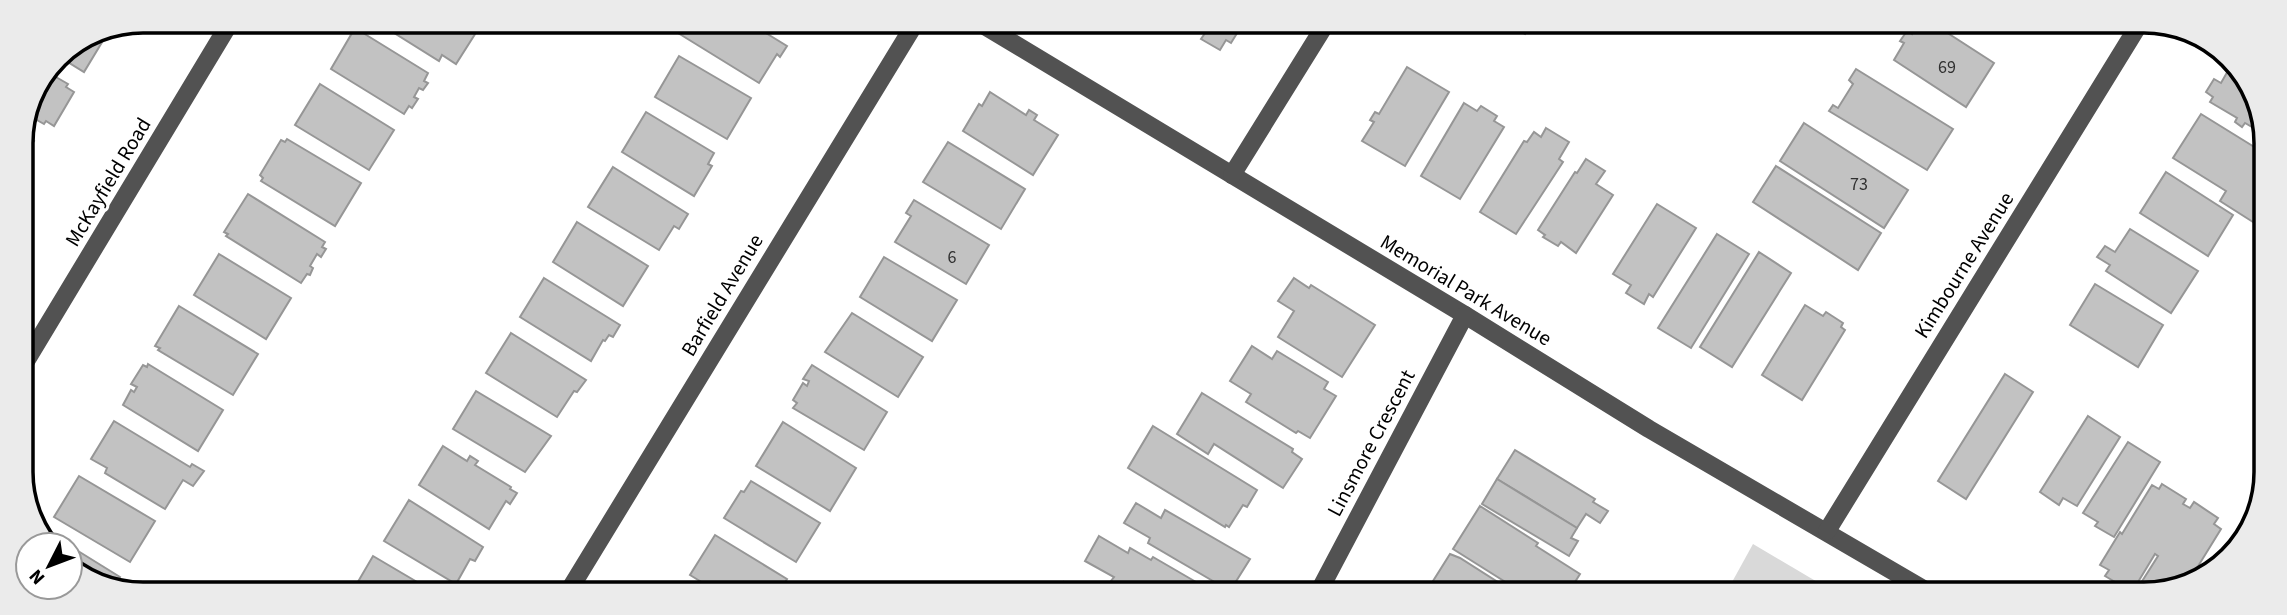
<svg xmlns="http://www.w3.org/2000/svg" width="2287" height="615" font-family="'Source Sans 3',sans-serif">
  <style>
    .green { fill: #d9d9d9 }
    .building { fill: #c2c2c2; stroke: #969696; stroke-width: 2 }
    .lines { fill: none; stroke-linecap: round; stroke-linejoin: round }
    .minor { stroke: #525252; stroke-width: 18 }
    .labels { text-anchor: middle; stroke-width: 6; stroke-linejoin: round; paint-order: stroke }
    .number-label { font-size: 18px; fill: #303030 }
    .street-label { font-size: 21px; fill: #000; stroke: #fff }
    .rim { fill: none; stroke: #000; stroke-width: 3.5 }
  </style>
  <rect width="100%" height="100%" fill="#fff"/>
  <!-- green -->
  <polygon class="green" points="1753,544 1836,593 1726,593"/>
  <!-- building -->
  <g class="building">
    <polygon points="375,21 463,21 477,31 456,64 442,55 439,61"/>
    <polygon points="685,22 748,22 787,46 780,57 777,54 759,83 678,33"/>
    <polygon points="1197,22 1244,22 1231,43 1226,40 1220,50 1201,39 1208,29"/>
    <polygon points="1506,23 1532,23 1525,34"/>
    <polygon points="1918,23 1932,23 1994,63 1966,107 1894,60 1904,43 1900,41 1907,31 1912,34"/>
    <polygon points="355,28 428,73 424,81 428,83 423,90 419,88 414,97 418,99 412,108 409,106 404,114 331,69"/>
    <polygon points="97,30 107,34 84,72 58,56"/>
    <polygon points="679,56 751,98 727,139 655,97"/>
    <polygon points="2233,62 2264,119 2264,134 2245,123 2242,127 2235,122 2237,118 2210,102 2213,97 2206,92 2214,79 2221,83"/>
    <polygon points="1407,67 1449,92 1405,166 1362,141 1374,122 1370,120 1375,112 1379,114"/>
    <polygon points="1856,69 1953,129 1927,170 1829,111 1833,105 1838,108 1853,84 1849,80"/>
    <polygon points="49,73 68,84 66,87 74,92 54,126 46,121 44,124 30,116"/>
    <polygon points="320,84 394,130 369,170 295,125"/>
    <polygon points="990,92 1026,115 1029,110 1037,115 1034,120 1058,135 1033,175 963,131 979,104 982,106"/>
    <polygon points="1464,103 1477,111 1481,106 1497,116 1494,121 1504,127 1460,199 1421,176"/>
    <polygon points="646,112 714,153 708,164 712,166 694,196 622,152"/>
    <polygon points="2201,114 2264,153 2264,229 2220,201 2226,191 2173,158"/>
    <polygon points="1804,123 1908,190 1884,228 1780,161"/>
    <polygon points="1546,128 1569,142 1559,159 1563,162 1516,234 1480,212 1524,141 1527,142 1534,132 1541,137"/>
    <polygon points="22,133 34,141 21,161 21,135"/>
    <polygon points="287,139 361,183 335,226 261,181 263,178 260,175 281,140 285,142"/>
    <polygon points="948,142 1025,189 1001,229 923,182"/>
    <polygon points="1586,159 1605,171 1596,184 1613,195 1576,253 1561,242 1558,246 1543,237 1545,235 1538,230 1575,172 1577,173"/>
    <polygon points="1776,166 1881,233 1858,270 1753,202"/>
    <polygon points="613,167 688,214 679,229 674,226 659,250 588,207"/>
    <polygon points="2166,172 2233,215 2208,256 2140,213"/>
    <polygon points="248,194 325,242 322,247 326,249 321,257 317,254 310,266 313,268 310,275 307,274 301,283 226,236 228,234 224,232"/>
    <polygon points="914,200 989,245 966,284 895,242 911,216 906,213"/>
    <polygon points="1657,204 1696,228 1653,297 1649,294 1644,304 1626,293 1631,285 1613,274"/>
    <polygon points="577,222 648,266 623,306 553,262"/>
    <polygon points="2130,229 2198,271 2171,313 2106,271 2110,265 2097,257 2105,246 2115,252"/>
    <polygon points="1717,234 1749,254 1691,348 1658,328"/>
    <polygon points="1759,252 1791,273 1732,367 1700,347"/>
    <polygon points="219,254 291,298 266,339 194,295"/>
    <polygon points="884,257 957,300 932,341 860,297"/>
    <polygon points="544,278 620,325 613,337 609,335 605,341 603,340 591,361 520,317"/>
    <polygon points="1294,278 1309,288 1311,285 1375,325 1342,377 1278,337 1294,311 1278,301"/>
    <polygon points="2095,284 2163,325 2138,367 2070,325"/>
    <polygon points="1805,305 1823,316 1826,312 1843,323 1841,327 1845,330 1802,400 1762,375"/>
    <polygon points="179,306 258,354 233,395 158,350 160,348 155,346"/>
    <polygon points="852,313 923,357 898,397 825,352"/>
    <polygon points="511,333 586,380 577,392 574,391 557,417 486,373"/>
    <polygon points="1252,346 1272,359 1277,351 1328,382 1324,389 1336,396 1310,438 1298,431 1296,433 1246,402 1251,394 1230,381"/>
    <polygon points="148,364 223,410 198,451 123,405 131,390 134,392 137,387 131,384 143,365 147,367"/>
    <polygon points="812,365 887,412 864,450 793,408 797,403 793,400 803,383 807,386 809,381 803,379"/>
    <polygon points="2005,374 2033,392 1966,499 1938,481"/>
    <polygon points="476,391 551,436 525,472 453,429"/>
    <polygon points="1202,393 1293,449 1292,452 1302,459 1283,488 1214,444 1208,454 1177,434"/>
    <polygon points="2088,416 2120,437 2077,506 2063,498 2059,505 2040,492"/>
    <polygon points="114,421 190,467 192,464 204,471 193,486 183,480 165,509 105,473 107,468 91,459"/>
    <polygon points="783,422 856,468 830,511 756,466"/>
    <polygon points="1153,426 1257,490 1247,507 1243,505 1229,527 1226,525 1225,527 1128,468"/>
    <polygon points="2128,442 2160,462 2114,537 2095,526 2098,522 2083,513"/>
    <polygon points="443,446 467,461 470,456 478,461 475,465 511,487 510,489 517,493 510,504 506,501 489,529 419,485"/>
    <polygon points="1515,450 1595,499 1593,502 1608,511 1600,523 1586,514 1577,528 1497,479"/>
    <polygon points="79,476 155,521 130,562 54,517"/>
    <polygon points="1497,479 1577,528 1571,538 1578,541 1569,556 1482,504"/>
    <polygon points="751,481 820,523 796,562 724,518 741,491 744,492"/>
    <polygon points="2162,484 2186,499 2183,504 2190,508 2194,502 2218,518 2214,524 2221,529 2192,576 2193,577 2152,594 2134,594 2158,556 2155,554 2132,592 2105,576 2109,570 2100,565 2120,532 2122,534 2152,485 2159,489"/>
    <polygon points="409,500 483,547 475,561 470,559 456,584 384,541"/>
    <polygon points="1136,503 1161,518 1165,510 1250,559 1230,591 1148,543 1150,538 1124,523"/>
    <polygon points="1480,506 1538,543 1536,546 1580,574 1568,593 1523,593 1453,549"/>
    <polygon points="47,532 68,545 49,545 44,535"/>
    <polygon points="715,535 787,579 779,592 718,592 690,575"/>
    <polygon points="1099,536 1128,553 1130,548 1151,560 1153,557 1208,589 1208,593 1132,593 1111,581 1114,577 1085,561"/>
    <polygon points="70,546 120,577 113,589 70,565"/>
    <polygon points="1450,554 1460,558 1515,593 1449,593 1433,581"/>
    <polygon points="373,556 434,592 352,592"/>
    <polygon points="1064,582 1080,593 1057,593"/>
  </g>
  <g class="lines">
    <!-- minor -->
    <g class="minor">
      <polyline points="978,22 1465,315 1649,429 1932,594"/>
      <polyline points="1232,175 1327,22"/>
      <polyline points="23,366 231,21"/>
      <polyline points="1827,531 2140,23"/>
      <polyline points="568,592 916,22"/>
      <polyline points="1318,593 1465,315"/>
    </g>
  </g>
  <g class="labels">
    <!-- number labels -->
    <g class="number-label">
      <text x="1947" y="73">69</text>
      <text x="1859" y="190">73</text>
      <text x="952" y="263">6</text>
    </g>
    <!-- street labels -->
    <g class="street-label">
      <text transform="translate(108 182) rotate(-59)" y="7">McKayfield Road</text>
      <text transform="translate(1964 265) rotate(-58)" y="7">Kimbourne Avenue</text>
      <text transform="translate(1466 290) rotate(31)" y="7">Memorial Park Avenue</text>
      <text transform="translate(722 295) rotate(-59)" y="7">Barfield Avenue</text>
      <text transform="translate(1371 443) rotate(-62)" y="7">Linsmore Crescent</text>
    </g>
  </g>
  <!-- crop -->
  <path d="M0 0H2287V615H0ZM143 33H2144A110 110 0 0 1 2254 143V472A110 110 0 0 1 2144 582H143A110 110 0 0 1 33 472V143A110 110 0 0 1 143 33Z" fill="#ebebeb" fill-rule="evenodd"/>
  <path class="rim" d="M143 33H2144A110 110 0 0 1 2254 143V472A110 110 0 0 1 2144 582H143A110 110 0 0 1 33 472V143A110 110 0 0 1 143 33Z"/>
  <!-- north arrow -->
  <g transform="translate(49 566) rotate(228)"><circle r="33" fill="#ffffff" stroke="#999999" stroke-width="2"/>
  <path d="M0-5L12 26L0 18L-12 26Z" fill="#000000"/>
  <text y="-10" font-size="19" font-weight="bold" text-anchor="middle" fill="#000000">N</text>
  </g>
</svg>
